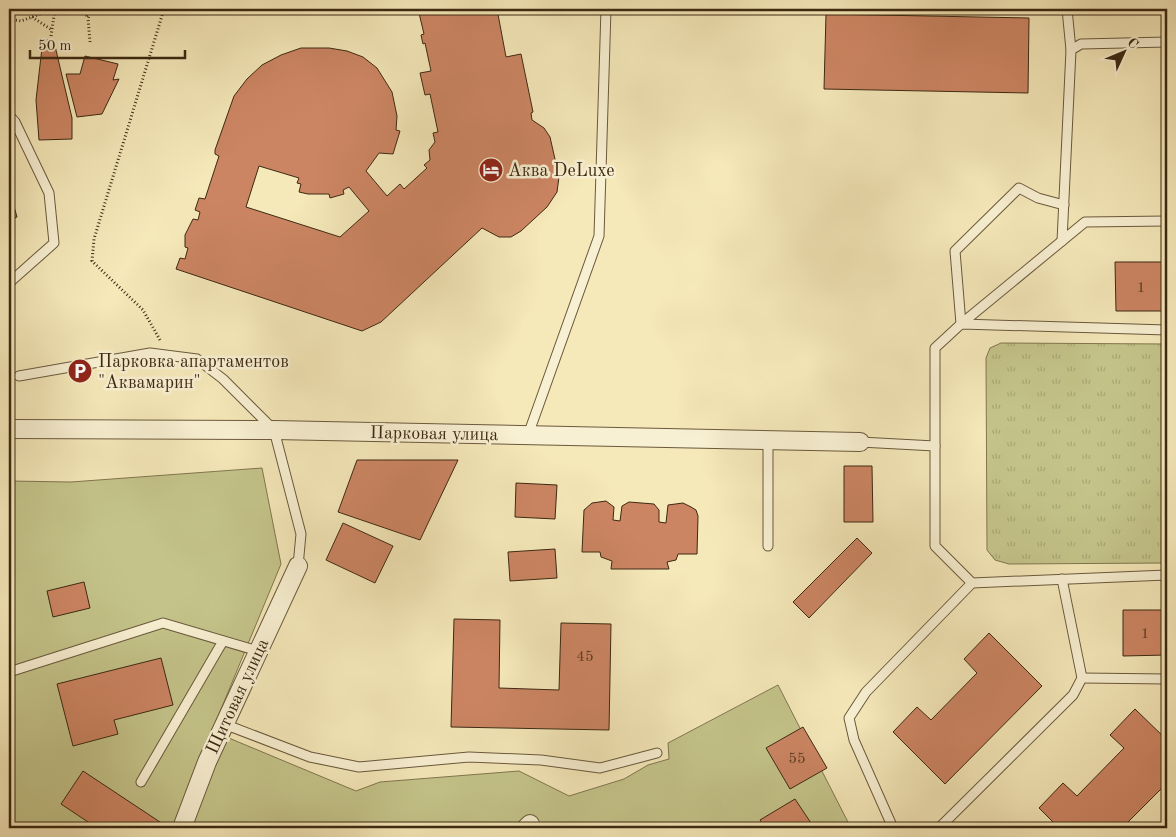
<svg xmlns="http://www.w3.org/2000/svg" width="1176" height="837" font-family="'Old Standard TT',serif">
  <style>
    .grass { fill: url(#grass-tufts); stroke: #80764e }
    .garden { fill: #c4c48a; stroke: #80764e }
    .building { fill: #cc8563; stroke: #3c2912; fill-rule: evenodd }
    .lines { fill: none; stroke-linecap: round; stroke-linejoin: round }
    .service-casing { stroke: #6a593c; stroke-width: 11 }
    .minor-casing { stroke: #6a593c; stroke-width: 20 }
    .path { stroke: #3c2912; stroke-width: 3; stroke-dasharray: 1 2.5; stroke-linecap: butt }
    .service { stroke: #f8f0d2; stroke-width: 9 }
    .minor { stroke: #f8f0d2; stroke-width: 18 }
    .labels { text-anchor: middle; stroke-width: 5; stroke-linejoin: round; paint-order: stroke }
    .number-label { font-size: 15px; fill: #604026 }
    .poi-label { font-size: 18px; fill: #3c2912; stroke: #f8f0d2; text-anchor: start }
    .street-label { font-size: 18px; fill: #3c2912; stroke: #f8f0d2 }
  </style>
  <defs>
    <pattern id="grass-tufts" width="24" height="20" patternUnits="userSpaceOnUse" patternTransform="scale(1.25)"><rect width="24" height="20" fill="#c4c48a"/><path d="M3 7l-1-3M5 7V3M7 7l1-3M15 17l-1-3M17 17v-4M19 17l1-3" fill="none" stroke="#a9a876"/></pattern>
  </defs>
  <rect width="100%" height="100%" fill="#f5e8b9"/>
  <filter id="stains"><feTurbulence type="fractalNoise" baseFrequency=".004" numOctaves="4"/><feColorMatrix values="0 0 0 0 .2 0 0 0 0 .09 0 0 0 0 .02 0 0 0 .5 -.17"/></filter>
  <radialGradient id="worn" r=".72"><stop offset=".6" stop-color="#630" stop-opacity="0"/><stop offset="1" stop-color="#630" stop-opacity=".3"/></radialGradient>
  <!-- grass -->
  <polygon class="grass" points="1001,343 1167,344 1167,563 1009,564 995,560 987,550 986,358 990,348"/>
  <!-- garden -->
  <polygon class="garden" points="262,468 281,564 212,731 356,791 380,782 519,771 569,796 624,779 648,765 669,759 668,743 778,685 851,828 9,828 9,481 71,482"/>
  <!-- building -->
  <g class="building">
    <path d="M418,9H497L506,57L521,54L533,112L531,113L532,120L544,128L550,137L559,177L557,192L547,207L521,231L511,237H499L482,228L381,322L362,331L176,269L180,258L185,259L188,248L185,247V235L193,219L198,220L200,212L195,210L199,198L205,199L219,156L215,154V150L234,96L247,79L262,65L281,55L301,48H329L347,51L363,57L377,68L392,92L397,116L396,130L400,131L393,154L379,153L366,171L387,196L400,184L404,189L427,168L424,165L430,160L429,150L435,142L433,133L438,132L430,94L425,95L420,73L431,71L425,43L423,44L421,35L424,34ZM259,166L299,178L297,183L301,184L299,192L308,194H329L330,198L344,194L343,190L349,187L369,211L340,237L246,207Z"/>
    <polygon points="826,14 1029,18 1028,93 824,89"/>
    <polygon points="43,39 49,40 55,46 72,118 72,139 39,140 36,100"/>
    <polygon points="85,56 118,64 113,80 119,79 102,114 77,117 66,74 80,74"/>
    <polygon points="9,189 17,217 9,220"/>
    <polygon points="1115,262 1167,262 1167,311 1116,311"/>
    <polygon points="357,460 458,460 420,540 338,512"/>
    <polygon points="844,466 872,466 873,522 844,522"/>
    <polygon points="516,483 557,485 555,519 515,517"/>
    <polygon points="606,501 614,507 613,520 620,521 622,506 629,502 654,504 659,510 659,522 666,523 668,505 683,503 691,507 696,510 698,516 697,554 678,554 676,560 667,562 669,569 611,569 612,561 601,557 600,552 582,552 584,510 592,503"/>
    <polygon points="343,523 393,546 375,583 326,560"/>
    <polygon points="857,538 872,553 809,618 793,602"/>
    <polygon points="555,549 557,578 510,581 508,552"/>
    <polygon points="84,582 90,608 53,617 47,591"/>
    <polygon points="1123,610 1167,610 1167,655 1123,656"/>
    <polygon points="454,619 500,620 499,688 559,690 561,623 611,624 609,730 451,727"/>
    <polygon points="989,633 1042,686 945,784 893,732 917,707 931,720 977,673 964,659"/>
    <polygon points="161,658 173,705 114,720 118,734 73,746 57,684"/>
    <polygon points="1135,709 1167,740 1167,783 1122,828 1059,828 1039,808 1063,783 1077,796 1124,748 1110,735"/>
    <polygon points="803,727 827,768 790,789 766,748"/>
    <polygon points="83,771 169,828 97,828 61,804"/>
    <polygon points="795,799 811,823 803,828 765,828 760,820"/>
  </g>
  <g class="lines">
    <defs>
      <g id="service">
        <polyline points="1067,9 1071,50"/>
        <polyline points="9,115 15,122 49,193 54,243 9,283"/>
        <polyline points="1062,241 1071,50 1081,44 1167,42"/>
        <polyline points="961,324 1085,222 1167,221"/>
        <polyline points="961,324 955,251 1019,188 1038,198 1064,205"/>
        <polyline points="1167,330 961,324 935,348 935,546 972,583 1167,575"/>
        <polyline points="19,376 150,353 197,359 223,379 274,430 301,534 298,566"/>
        <polyline points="528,435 599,236 606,9"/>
        <polyline points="860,442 935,446"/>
        <polyline points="768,546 768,441"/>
        <polyline points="9,672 163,623 258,651"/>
        <polyline points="1082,678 1167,679"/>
        <polyline points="224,724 310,757 359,767 469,757 541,760 600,768 657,753"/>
        <polyline points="141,782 223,641"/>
        <polyline points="893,828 854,740 849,718 866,692 972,583"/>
        <polyline points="939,828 1073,695 1082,678 1062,579"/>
      </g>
      <g id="minor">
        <polyline points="9,429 274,430 860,442"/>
        <polyline points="182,828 207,762 298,566"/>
        <polyline points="526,828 530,824"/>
      </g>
    </defs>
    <!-- service casing -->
    <use href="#service" class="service-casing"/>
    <!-- minor casing -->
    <use href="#minor" class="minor-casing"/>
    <!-- path -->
    <g class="path">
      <polyline points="83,9 88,18"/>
      <polyline points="32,17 52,30"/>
      <polyline points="9,19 21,21 54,9"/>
      <polyline points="51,36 55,9"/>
      <polyline points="90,42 88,18 92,9"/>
      <polyline points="160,340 143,310 92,261 94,239 164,9"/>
    </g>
    <!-- service -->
    <use href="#service" class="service"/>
    <!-- minor -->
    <use href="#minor" class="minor"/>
  </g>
  <!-- icons -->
  <defs>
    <symbol id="hotel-disc" viewBox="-11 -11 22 22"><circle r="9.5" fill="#8f2418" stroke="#f8f0d2"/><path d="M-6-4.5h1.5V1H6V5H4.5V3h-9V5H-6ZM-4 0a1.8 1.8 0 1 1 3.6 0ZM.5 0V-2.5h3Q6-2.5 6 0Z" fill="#fff"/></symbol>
    <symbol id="parking-disc" viewBox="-11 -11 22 22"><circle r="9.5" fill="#8f2418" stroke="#f8f0d2"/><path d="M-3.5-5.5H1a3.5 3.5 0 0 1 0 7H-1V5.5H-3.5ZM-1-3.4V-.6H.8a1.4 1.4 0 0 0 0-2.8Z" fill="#fff"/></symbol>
  </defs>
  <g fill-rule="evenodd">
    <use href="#hotel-disc" x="477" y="156" width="28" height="28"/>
    <use href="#parking-disc" x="66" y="357" width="28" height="28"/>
  </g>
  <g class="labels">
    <!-- number labels -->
    <g class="number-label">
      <text x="1141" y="292">1</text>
      <text x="1145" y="638">1</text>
      <text x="585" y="661">45</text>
      <text x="797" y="763">55</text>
    </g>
    <!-- poi labels -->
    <g class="poi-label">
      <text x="508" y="176">Аква DeLuxe</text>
      <text x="98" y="367">Парковка апартаментов<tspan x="98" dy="21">"Аквамарин"</tspan></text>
    </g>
    <!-- street labels -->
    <g class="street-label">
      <text transform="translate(434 433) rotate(1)" y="6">Парковая улица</text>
      <text transform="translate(237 696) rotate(-65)" y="6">Щитовая улица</text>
    </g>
  </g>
  <!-- margin -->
  <rect width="1176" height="837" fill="none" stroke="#f5e8b9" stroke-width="30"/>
  <rect x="10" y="10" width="1156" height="817" fill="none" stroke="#3c2912" stroke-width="2.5"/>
  <rect x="15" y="15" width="1146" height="807" fill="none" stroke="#3c2912"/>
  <!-- north arrow -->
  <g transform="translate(1124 52) rotate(46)" stroke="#f8f0d2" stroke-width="4" paint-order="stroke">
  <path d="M0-4L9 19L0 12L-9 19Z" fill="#3c2912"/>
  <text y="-8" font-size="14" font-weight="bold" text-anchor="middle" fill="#3c2912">С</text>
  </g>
  <!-- scale -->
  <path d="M30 50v8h155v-8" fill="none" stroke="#3c2912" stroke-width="2.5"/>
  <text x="38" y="50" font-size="15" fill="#3c2912" stroke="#f8f0d2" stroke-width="4" paint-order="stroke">50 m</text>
  <rect width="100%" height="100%" filter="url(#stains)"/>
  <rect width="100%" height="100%" fill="url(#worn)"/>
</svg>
